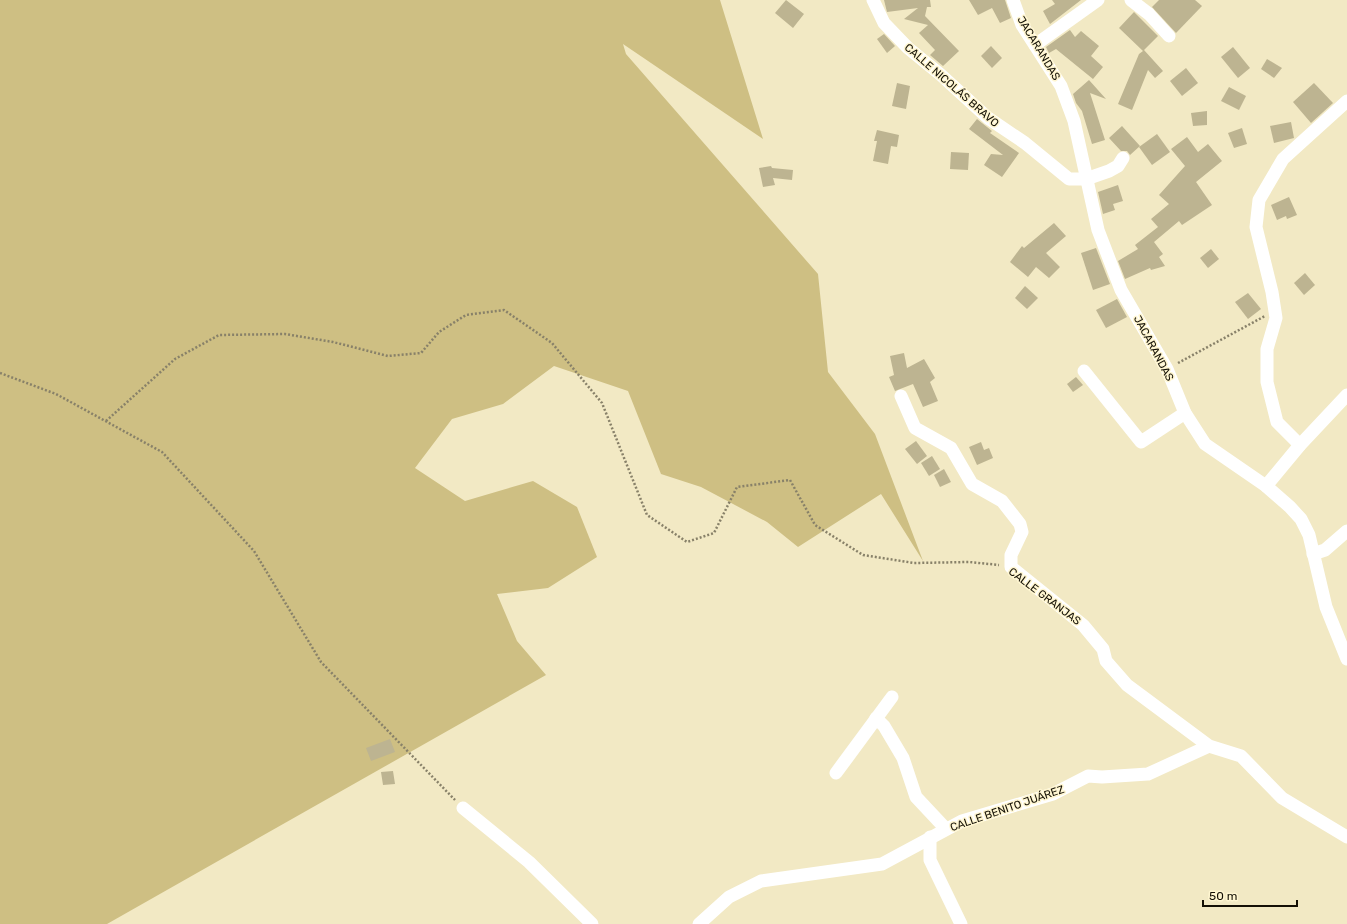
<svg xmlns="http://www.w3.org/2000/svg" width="1347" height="924" font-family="Rubik,sans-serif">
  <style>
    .green { fill: #cebf83 }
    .building { fill: #bdb491 }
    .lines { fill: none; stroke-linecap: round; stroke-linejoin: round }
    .path { stroke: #888169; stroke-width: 2.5; stroke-dasharray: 2 2; stroke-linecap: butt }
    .minor { stroke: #fff; stroke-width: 13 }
    .labels { text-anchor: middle; stroke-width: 3; stroke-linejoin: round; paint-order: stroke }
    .street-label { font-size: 11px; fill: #141005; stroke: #fff6d1 }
  </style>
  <rect width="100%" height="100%" fill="#f2e9c4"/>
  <!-- green -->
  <polygon class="green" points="0,0 720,0 763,139 623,44 626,54 818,274 828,372 875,434 923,561 881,494 798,547 767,522 701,487 661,474 628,391 554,366 503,404 452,419 415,468 465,501 533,481 577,507 597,557 548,588 497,594 517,641 546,675 107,924 0,924"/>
  <!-- building -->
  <g class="building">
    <polygon points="786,0 804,14 793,28 775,13"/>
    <polygon points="884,0 930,0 931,7 927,7 925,16 959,51 943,66 930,55 935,50 919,33 928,25 904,19 918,8 887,12"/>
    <polygon points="969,0 1005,0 1011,18 1000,23 992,8 978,15"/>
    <polygon points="1052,0 1081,0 1050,24 1043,11 1055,4"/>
    <polygon points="1159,0 1195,0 1202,6 1176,33 1152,7"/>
    <polygon points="1134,12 1158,36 1144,50 1163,71 1155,78 1148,70 1132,110 1118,104 1139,54 1143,51 1119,28"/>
    <polygon points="1070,30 1075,37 1081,31 1099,46 1091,56 1103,67 1093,79 1056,49 1049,53 1046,47"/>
    <polygon points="884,34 895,46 887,53 877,39"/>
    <polygon points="991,46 1002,58 992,68 981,56"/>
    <polygon points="1233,47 1250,68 1238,78 1221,57"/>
    <polygon points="1267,59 1282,68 1274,78 1261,69"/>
    <polygon points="1186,68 1198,83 1182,96 1170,81"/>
    <polygon points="1089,80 1106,99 1090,93 1105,140 1092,144 1082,111 1076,103 1073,94"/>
    <polygon points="897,83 910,86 906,109 892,106"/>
    <polygon points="1314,83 1333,103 1311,123 1293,102"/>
    <polygon points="1229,87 1246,96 1239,110 1221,101"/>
    <polygon points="1207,111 1207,125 1193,126 1191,113"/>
    <polygon points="977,119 992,131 990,133 1019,153 1002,177 984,165 991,154 1003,155 969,129"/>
    <polygon points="1291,122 1294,138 1274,143 1270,126"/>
    <polygon points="1122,126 1140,146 1130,155 1127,151 1121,151 1109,138"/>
    <polygon points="1242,128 1247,144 1234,148 1228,133"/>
    <polygon points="877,130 899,135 897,147 891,146 888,164 873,161 877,141 874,141"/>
    <polygon points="1157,134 1170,152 1152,165 1139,147"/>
    <polygon points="1187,137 1198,152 1208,144 1222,161 1196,182 1212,205 1182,225 1179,221 1154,242 1163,254 1159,257 1165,266 1151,270 1150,268 1125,279 1118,261 1138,249 1135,245 1158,227 1151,219 1169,204 1159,195 1185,166 1171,149"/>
    <polygon points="951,152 969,153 968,170 950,169"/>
    <polygon points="771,166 772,168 793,170 792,180 773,178 775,185 763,187 759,168"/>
    <polygon points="1118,185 1123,201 1113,204 1115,210 1103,214 1098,192"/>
    <polygon points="1289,197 1297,215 1287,219 1286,216 1277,220 1271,205"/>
    <polygon points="1054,223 1066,236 1046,253 1060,267 1049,278 1036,267 1028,277 1010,262 1022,246 1024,248"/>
    <polygon points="1096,248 1110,284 1093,290 1081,253"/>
    <polygon points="1211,249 1219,259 1208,268 1200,258"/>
    <polygon points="1305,273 1315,285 1304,295 1294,283"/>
    <polygon points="1025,286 1038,298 1027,309 1015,298"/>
    <polygon points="1248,293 1261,309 1248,319 1235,302"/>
    <polygon points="1117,299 1127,317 1106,328 1096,310"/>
    <polygon points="904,353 907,368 924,359 935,378 930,382 938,401 923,407 913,384 895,391 889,377 894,375 890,356"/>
    <polygon points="1076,377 1083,385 1073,392 1067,384"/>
    <polygon points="916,441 927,456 917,464 905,449"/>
    <polygon points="981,442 984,450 989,448 993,458 977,465 969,447"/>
    <polygon points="932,456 940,469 929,476 921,463"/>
    <polygon points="944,469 951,482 940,487 934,475"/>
    <polygon points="390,739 395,752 371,761 366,748"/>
    <polygon points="393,771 395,784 383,785 381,772"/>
  </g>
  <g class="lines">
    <!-- path -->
    <g class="path">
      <polyline points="1178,363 1265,316"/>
      <polyline points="0,373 56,394 162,452 254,551 321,662 455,800"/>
      <polyline points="106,421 175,359 219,335 285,334 333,342 388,356 421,353 439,332 466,315 504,310 552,343 602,403 647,515 687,542 714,533 737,487 790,480 815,525 863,555 914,563 969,562 999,565"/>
    </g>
    <!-- minor -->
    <g class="minor">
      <polyline points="873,0 884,23 908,48 941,75 988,118 1025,143 1069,179 1086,179 1109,171 1118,166 1123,158"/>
      <polyline points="1013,0 1022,25 1061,86 1074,121 1098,230 1121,290 1167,369 1185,413 1205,444 1266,486 1290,507 1301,519 1309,535 1326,607 1347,659"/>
      <polyline points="1131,0 1149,14 1169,36"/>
      <polyline points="1035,45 1098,0"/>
      <polyline points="1084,371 1141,442 1185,413"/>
      <polyline points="901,396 915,428 951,448 972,484 1002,501 1020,524 1022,532 1011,555 1011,567 1083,625 1103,649 1106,661 1127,685 1209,746 1241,756 1282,798 1347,837"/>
      <polyline points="1300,445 1277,422 1267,382 1267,349 1276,318 1272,292 1256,227 1259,200 1283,159 1347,101"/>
      <polyline points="1266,486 1300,445 1347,395"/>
      <polyline points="1313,554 1325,550 1347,531"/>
      <polyline points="876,718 884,726 903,758 916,797 946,829"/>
      <polyline points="836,773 892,697"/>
      <polyline points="463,808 529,862 592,924"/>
      <polyline points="930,837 930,860 961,924"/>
      <polyline points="699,924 729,897 761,881 882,864 962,821 1053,794 1088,776 1102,777 1148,774 1209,746"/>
    </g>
  </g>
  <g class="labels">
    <!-- street labels -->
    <g class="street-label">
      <text transform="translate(1039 48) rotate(59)" y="4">JACARANDAS</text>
      <text transform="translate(952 85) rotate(41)" y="4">CALLE NICOLÁS BRAVO</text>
      <text transform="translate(1154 348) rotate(62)" y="4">JACARANDAS</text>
      <text transform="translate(1045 596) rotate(37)" y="4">CALLE GRANJAS</text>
      <text transform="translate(1007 808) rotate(-19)" y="4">CALLE BENITO JUÁREZ</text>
    </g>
  </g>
  <!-- scale -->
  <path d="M1203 900v6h94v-6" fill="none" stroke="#141005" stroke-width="2"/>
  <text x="1209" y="900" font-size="12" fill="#141005" stroke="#fff6d1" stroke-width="3" paint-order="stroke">50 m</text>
</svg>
